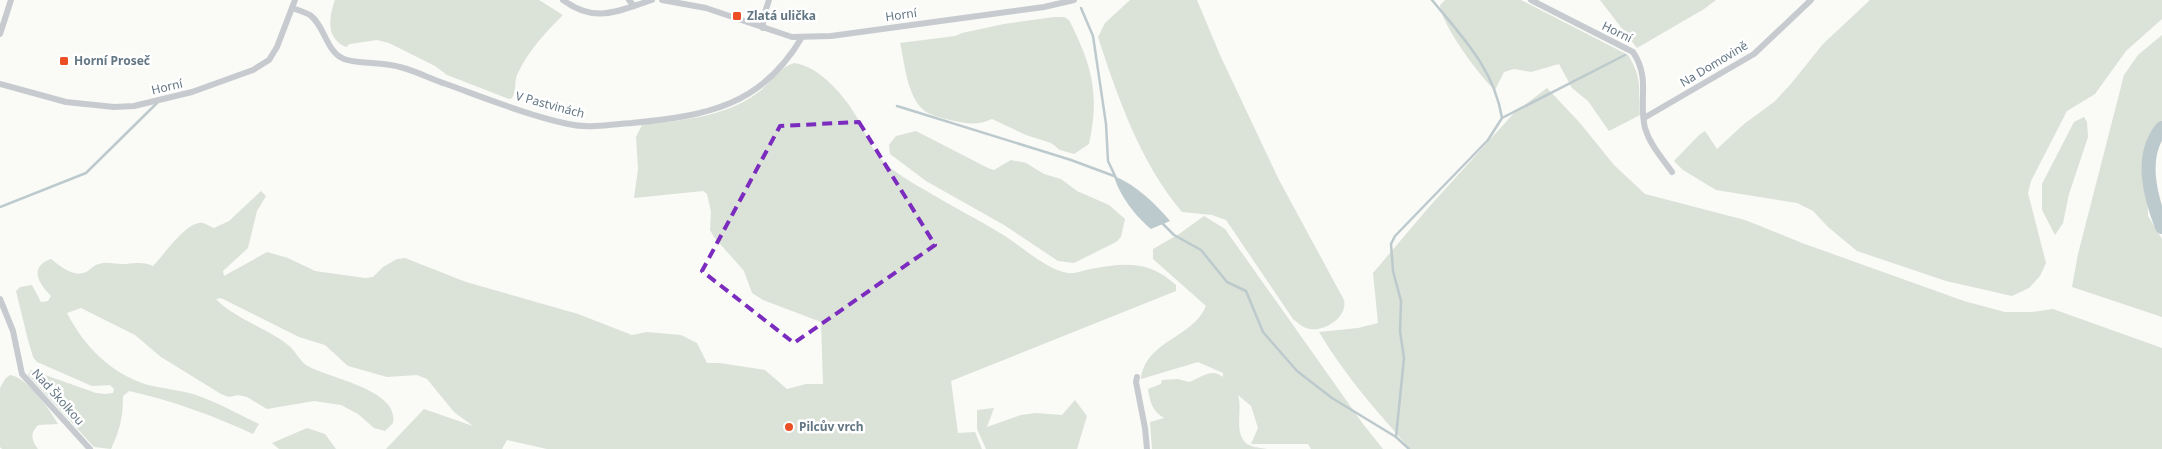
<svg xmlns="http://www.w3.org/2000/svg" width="2162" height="449" font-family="'Noto Sans',sans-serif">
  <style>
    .green { fill: #dbe2d8 }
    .water { fill: #bdcacd }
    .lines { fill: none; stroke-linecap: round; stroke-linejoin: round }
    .stream { stroke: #bdcacd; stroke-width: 2.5 }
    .river { stroke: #bdcacd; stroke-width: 14 }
    .minor { stroke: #c7cbcf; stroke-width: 6 }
    .marked { fill: none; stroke: #7b2cbf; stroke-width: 4; stroke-dasharray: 10 6; stroke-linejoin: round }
    .poi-dot { fill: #ec4f25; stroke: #fff; stroke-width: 2 }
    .labels { text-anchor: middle; stroke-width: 5; stroke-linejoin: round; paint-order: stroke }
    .street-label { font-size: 12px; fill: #637684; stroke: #fff }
    .poi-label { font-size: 12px; font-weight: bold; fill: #637684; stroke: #fff; text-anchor: start }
  </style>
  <rect width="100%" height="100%" fill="#fafaf7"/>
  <!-- green -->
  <g class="green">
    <path d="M335,0H539L563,15C545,33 528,51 517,75C514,82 517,90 512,98L509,99L447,75L435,66L389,43L377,40L350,44L346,47C325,38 329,17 335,0Z"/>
    <path d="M1130,0H1197L1220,55L1278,178L1344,300C1348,318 1322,334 1306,328C1301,326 1297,322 1293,319L1226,220L1212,215L1182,212C1140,162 1118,98 1098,37L1105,23Z"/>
    <path d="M1445,0H1521L1628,55C1643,78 1638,90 1640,115L1609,131L1588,101L1572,88L1559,64L1531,72L1514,69L1504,72L1495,90C1480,77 1441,24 1440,5Z"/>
    <polygon points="1600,0 1716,0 1704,9 1637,48"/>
    <polygon points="1870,0 2162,0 2162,19 2126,51 2095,94 2067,111 2031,181 2028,193 2046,263 2040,276 2029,288 2012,296 1946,281 1857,251 1828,227 1813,211 1797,203 1716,190 1683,170 1674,161 1699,135 1705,131 1717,149 1744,124 1774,102 1790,85 1823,44"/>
    <path d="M1054,17H1064L1069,20C1092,65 1100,94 1089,144L1074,154L1060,150L1051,143L1026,135L992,119C979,125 968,124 954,121C946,119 936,117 928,113C907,101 905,64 900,43L955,36L962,33L1004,24Z"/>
    <polygon points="2162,35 2162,127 2147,158 2148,216 2162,239 2162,317 2072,287 2078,254 2124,75 2138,55"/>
    <path d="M794,63C820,66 846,98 858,119C865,132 870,147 880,158C894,173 913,183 930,193C953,207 977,219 1000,233C1019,244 1046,270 1068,273C1075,274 1084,270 1091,269C1125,263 1148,260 1176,285V291L951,381L958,433L975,432L982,449H547L507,440L502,449H386L424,409L473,426L454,412L427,379L417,375L387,377L348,366L325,345L299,337L221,298L216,299C232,317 268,329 288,345C295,350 299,360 306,365C326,378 400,389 393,423L385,431L374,428L358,414L341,405L314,401L267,409L247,397L238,395L229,397L221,394L161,357L135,335L81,308L67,313C84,346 111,374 148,385C164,389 181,390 196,395C219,403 238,414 259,424L253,434C214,416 171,400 129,391L123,396C123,418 120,429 111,449L94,447L28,375L31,370L96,393L105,394L113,393L114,389L110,385L92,386L37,362L33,357L28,340L16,291L20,287L32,285L41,302L48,301L51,296C39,284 28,267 51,259C60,266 74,278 86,272C91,270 93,265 99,264C108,261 117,265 126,264C137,263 143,262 153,266C163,256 188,219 203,223C206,224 211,227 214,228L229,221L261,191L266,196L257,211L248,248L223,271L224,276L267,252L288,258L315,271L365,278L373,277L383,267L397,259L405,258L466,282L578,314L632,335L647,332L681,335L697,343L707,363H719L765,370L787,389L806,384H823L821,322L763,300L752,293L744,271L714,237L710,230L711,212L707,194L703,191L634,198L638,169L636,137L642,125C680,120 723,118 756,94C768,86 779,67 794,63Z"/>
    <path d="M1547,88L1580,123L1614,165L1645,194L1745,220L1802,243L1964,301L2005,312H2032L2053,309L2162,348V449H1410C1376,410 1345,376 1319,332L1358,328L1378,323L1373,273L1429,207L1514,113Z"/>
    <polygon points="2084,117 2087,122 2088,137 2069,194 2063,223 2055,235 2042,210 2042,184 2074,122"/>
    <polygon points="916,131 988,168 994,170 1011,160 1026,163 1044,174 1061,179 1077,191 1109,205 1125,219 1121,237 1116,242 1074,263 1058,261 1004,225 926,181 890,154 889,145 896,136"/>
    <path d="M1204,216L1225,229L1363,424L1383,449H1311L1308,444H1251L1258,428L1251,406L1238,395C1243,409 1233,433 1247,444C1252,447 1261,448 1267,449H1152L1150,422L1164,418C1152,411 1150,402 1148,389L1161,384L1162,380L1178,379L1189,382C1200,378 1212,367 1223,377V373L1198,362L1141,379C1146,340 1192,339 1206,306L1153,259V249L1179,234Z"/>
    <path d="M10,375C27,377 50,410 58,424L38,425C30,433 31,440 38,449H2L0,447V388L5,379Z"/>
    <polygon points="1075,400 1087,416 1077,449 986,449 977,429 977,410 994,408 987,427 1021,415 1036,413 1062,415"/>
    <polygon points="307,428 325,434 336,449 279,449 272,443"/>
  </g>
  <!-- water -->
  <path class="water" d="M1114,176C1136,185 1155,203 1170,221L1151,229C1136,217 1119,195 1114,176Z"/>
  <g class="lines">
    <!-- stream -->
    <g class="stream">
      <polyline points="1081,8 1093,36 1106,124 1108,161 1116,178"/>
      <polyline points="897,106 1071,160 1114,176"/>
      <polyline points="1502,118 1625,55"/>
      <polyline points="0,207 86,173 157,103"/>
      <polyline points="1161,222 1174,235 1201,250 1227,282 1246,291 1263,332 1297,371 1332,398 1396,437 1409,449"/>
      <path d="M1396,437L1404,358L1400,331L1401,301L1393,271L1391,244L1395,236L1488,140L1502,118C1494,69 1463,38 1432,0"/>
    </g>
    <!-- river -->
    <path class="river" d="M2162,128C2139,156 2150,196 2162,227"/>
    <!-- minor -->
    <g class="minor">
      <path d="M563,0C596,24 617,11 652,0"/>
      <polyline points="629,0 634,6"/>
      <polyline points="662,0 706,8 792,37 831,36 1044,7 1074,0"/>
      <path d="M1531,0L1633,52C1651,79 1638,100 1645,128C1650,145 1662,158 1672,172"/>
      <path d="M292,8C298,10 305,12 310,15C325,26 326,52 344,59C357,64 384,62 400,67C416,71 431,79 446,84C485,98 527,115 568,124C589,129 611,124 632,123C706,116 762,106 802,37"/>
      <polyline points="763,28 763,18 769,0"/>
      <polyline points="0,34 11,0"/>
      <polyline points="0,84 66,102 114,107 134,106 192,92 253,70 269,60 277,47 295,0"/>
      <polyline points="1644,118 1754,54 1811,0"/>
      <polyline points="0,299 13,331 22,374 90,449"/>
      <polyline points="1137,377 1136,382 1145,428 1147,449"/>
    </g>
  </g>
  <!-- marked area -->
  <path class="marked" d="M859,122L935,245L794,343L702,271L780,126Z"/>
  <!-- markers -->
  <g class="poi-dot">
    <rect x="732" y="11" width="10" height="10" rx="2.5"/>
    <rect x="59" y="56" width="10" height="10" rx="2.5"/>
    <circle cx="789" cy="427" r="5"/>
  </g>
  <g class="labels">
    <!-- street labels -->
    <g class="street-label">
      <text transform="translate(901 15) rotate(-8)" y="4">Horní</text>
      <text transform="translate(1617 32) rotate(26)" y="4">Horní</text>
      <text transform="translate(1714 64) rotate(-31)" y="4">Na Domovině</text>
      <text transform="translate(167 87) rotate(-13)" y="4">Horní</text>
      <text transform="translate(550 105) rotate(15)" y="4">V Pastvinách</text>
      <text transform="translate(58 397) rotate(48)" y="4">Nad Školkou</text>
    </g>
    <!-- poi labels -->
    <g class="poi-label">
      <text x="747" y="20">Zlatá ulička</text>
      <text x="74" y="65">Horní Proseč</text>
      <text x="799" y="431">Pilcův vrch</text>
    </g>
  </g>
</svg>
